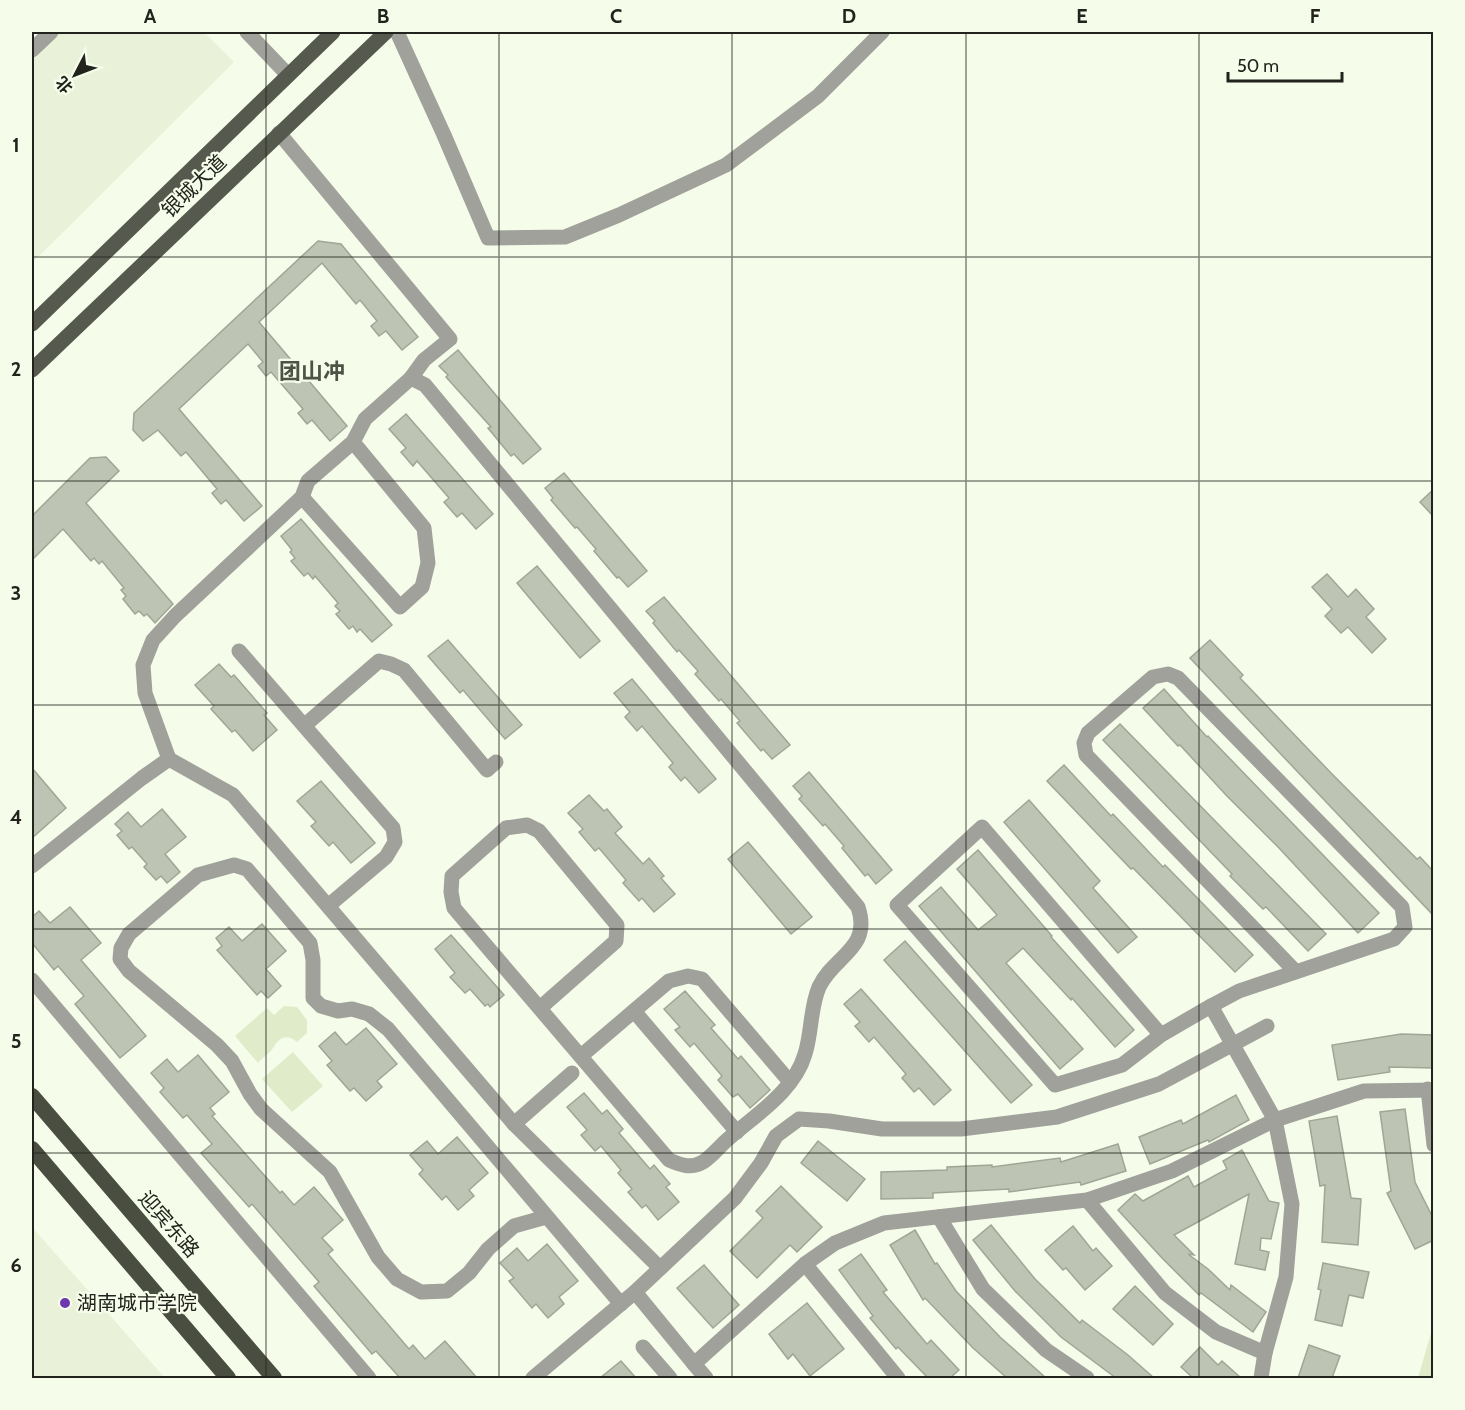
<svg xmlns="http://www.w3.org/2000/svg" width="1465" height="1410" font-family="Cabin,'Noto Sans SC',sans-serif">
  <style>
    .built { fill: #e9f1d9 }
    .green { fill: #e0ebc9 }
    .building { fill: #bec4b3; stroke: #a0a595; stroke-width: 1.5 }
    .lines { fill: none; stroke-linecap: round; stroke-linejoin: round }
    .minor { stroke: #9fa19a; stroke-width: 15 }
    .tertiary { stroke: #9fa19a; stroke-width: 15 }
    .primary { stroke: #565a4e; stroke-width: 15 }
    .trunk { stroke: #4a4e41; stroke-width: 16 }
    .grid { fill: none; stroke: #21231c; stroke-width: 1.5; stroke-opacity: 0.55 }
    .poi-dot { fill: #6f37ad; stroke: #f6fcea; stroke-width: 2 }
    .labels { text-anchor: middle; stroke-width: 4.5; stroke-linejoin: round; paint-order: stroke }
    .street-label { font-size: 20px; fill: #21231c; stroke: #f6fcea }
    .poi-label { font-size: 20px; fill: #21231c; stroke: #f6fcea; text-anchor: start }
    .quarter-label { font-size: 22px; font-weight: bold; fill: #4e5345; stroke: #f6fcea }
    .neatline { fill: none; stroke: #21231c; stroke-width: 2 }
    .grid-label { font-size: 20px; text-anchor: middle; font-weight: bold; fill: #21231c }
  </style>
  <rect width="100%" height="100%" fill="#f6fcea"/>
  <!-- built -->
  <g class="built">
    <polygon points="56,32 204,32 234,62 32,263 32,56"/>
    <polygon points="32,1227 165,1378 32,1378"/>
  </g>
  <!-- green -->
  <g class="green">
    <path d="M284,1006L297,1007L307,1020V1033L297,1042C286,1033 279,1038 273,1048C269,1054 262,1058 258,1063L235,1036L267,1008L274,1015Z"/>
    <polygon points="293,1052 323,1086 292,1112 262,1079"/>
    <polygon points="1433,1326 1433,1378 1418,1378"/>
  </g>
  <!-- building -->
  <g class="building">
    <polygon points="318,241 341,244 418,337 402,350 386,331 379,336 371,326 377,321 360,300 356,304 322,263 259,322 347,426 330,441 312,420 307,424 298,413 303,409 271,372 266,376 258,366 263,362 248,344 179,409 262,506 244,521 226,500 221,504 212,493 217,489 186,452 181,456 158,430 143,441 133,430 134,413"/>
    <polygon points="458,350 541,449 523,464 514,454 511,456 488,428 491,427 446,377 448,375 439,366"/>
    <polygon points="406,414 493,514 476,529 462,513 457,517 444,502 449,498 417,461 413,466 401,452 406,448 389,429"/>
    <polygon points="106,457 119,471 86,503 173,604 155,623 147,614 144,616 139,611 135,614 123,599 126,596 121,590 124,588 102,561 99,564 94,558 91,561 63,529 32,560 32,516 90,458"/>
    <polygon points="564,473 647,571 628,587 619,577 617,578 594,551 596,549 577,527 575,528 551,500 553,498 545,488"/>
    <polygon points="1434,489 1434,517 1420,502"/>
    <polygon points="301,519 392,625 372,642 360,629 357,632 353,626 349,629 336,614 340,611 335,606 338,603 315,576 313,579 308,573 304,576 291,561 295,558 290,552 292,550 281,536"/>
    <polygon points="537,566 600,641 580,658 517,583"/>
    <polygon points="1327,574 1348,597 1356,589 1374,609 1366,617 1386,639 1372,653 1348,627 1341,633 1325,616 1332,609 1312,587"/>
    <polygon points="664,597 790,745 772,759 763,749 761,751 737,723 740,721 721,699 719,701 695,674 698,671 679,650 677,652 653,623 655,621 646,611"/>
    <polygon points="448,640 522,725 505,739 463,690 460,693 428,656"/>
    <polygon points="1210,640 1243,675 1240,678 1332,774 1417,859 1420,857 1434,872 1434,916 1190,658"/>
    <polygon points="219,664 231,677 234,675 267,713 264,715 277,730 253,751 235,730 232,732 211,709 214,706 195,685"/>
    <polygon points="632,679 716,779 699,793 685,777 681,781 669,767 673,763 642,726 637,731 625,717 630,712 614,693"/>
    <polygon points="1164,689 1207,737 1208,736 1379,913 1358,933 1279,848 1226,795 1180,745 1178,746 1143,708"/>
    <polygon points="1120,724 1326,934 1308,951 1266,907 1263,909 1230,876 1232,874 1103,740"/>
    <polygon points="1064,765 1111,816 1113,814 1163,867 1165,865 1253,955 1235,972 1133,868 1131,869 1047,781"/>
    <polygon points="32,768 66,808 32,838"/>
    <polygon points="809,772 892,870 876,884 868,874 865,876 842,848 844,846 825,824 823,826 799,799 802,796 793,786"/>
    <polygon points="321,781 375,843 351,863 333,842 329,846 311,826 316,822 297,801"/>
    <polygon points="589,795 604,811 607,809 622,827 615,833 643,864 649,858 664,876 661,878 675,894 654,912 642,898 639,901 623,883 626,880 599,848 595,851 579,832 583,829 568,813"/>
    <polygon points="1029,800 1100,881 1093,888 1137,937 1118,953 1004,822"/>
    <polygon points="162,809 186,837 165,854 180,872 167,883 161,876 156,880 144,867 147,864 132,847 129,849 117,835 122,831 115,824 128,812 141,827"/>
    <polygon points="748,842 812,917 791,934 728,859"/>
    <polygon points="978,850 1052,936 1051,937 1134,1030 1115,1047 1072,998 1071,1000 1023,948 1006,963 1083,1049 1060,1069 919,906 941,887 978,930 997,915 957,869"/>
    <polygon points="70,907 101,943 81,960 146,1036 120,1058 75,1004 84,996 58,966 54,970 32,943 32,917 39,911 50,923"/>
    <polygon points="262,924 286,951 266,969 281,986 268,998 261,991 257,995 217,950 222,946 216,938 229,927 242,941"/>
    <polygon points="451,935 504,995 490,1007 488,1004 485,1006 470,989 465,993 450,977 455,973 435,949"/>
    <polygon points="905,941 1032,1085 1011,1103 884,960"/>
    <polygon points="861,989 951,1090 934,1105 919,1088 914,1092 902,1078 906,1074 874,1037 869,1042 855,1026 860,1022 844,1004"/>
    <polygon points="685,991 715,1025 711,1028 738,1059 741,1056 770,1090 750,1108 738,1094 733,1097 718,1080 722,1076 694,1043 690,1047 675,1030 680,1027 664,1009"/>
    <polygon points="366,1028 397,1064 377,1081 382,1087 366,1101 354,1088 350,1091 327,1065 332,1061 319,1046 335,1032 346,1045"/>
    <polygon points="1401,1034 1434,1035 1434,1068 1389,1067 1390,1072 1338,1080 1332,1045"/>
    <polygon points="198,1055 229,1092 210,1108 215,1114 212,1116 280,1193 282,1191 294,1205 314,1187 343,1220 322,1238 333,1250 328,1254 409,1349 413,1345 425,1359 445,1341 477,1378 400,1378 376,1351 372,1354 314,1286 319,1282 252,1204 249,1207 201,1153 212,1144 187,1115 183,1118 160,1092 164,1088 151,1073 167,1059 178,1072"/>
    <polygon points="584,1093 602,1114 607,1110 623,1129 619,1133 650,1169 654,1165 670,1184 666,1187 679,1202 658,1220 646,1205 642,1208 628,1192 632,1189 618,1173 621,1170 601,1146 595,1151 581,1135 587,1130 567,1107"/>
    <polygon points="1236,1095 1249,1120 1209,1142 1208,1140 1150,1164 1139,1137 1181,1120 1183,1124"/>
    <polygon points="1405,1109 1415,1182 1434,1220 1434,1240 1415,1249 1387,1193 1391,1191 1380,1112"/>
    <polygon points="1337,1116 1351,1198 1361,1199 1358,1245 1322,1242 1325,1185 1320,1186 1309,1121"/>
    <polygon points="457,1137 488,1173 469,1190 474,1196 458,1210 446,1196 442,1200 419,1174 423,1170 410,1155 427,1141 438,1154"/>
    <polygon points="818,1141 865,1179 847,1201 801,1163"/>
    <polygon points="1118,1144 1126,1171 1081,1185 1080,1182 1009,1192 1009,1189 933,1193 933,1198 881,1199 881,1172 947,1170 947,1167 992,1165 992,1167 1060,1158 1061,1162"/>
    <polygon points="1242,1150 1269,1201 1279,1203 1271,1239 1261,1238 1260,1250 1269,1252 1265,1270 1235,1264 1249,1194 1174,1235 1194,1255 1188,1254 1208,1269 1230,1290 1231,1285 1266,1312 1253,1332 1201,1293 1199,1295 1162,1258 1118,1210 1135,1194 1143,1201 1188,1176 1194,1187 1227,1169 1223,1161"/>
    <polygon points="781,1186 822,1227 797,1252 790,1245 757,1278 730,1251 763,1218 756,1211"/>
    <polygon points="991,1225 1035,1279 1080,1323 1082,1320 1128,1355 1154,1378 1116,1378 1061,1337 1015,1291 973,1240"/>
    <polygon points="1073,1226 1093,1251 1096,1248 1112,1266 1085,1290 1066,1268 1063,1270 1045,1250"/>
    <polygon points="915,1230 935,1264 937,1263 956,1291 1000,1337 1046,1378 1007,1378 973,1348 925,1298 923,1300 890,1245"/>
    <polygon points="547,1244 578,1281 559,1297 564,1304 548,1318 536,1304 532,1308 509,1281 514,1278 500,1263 517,1248 528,1261"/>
    <polygon points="861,1254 887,1290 883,1292 927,1344 931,1340 959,1370 950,1378 928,1378 898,1347 896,1349 870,1318 873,1316 839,1270"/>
    <polygon points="1323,1263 1369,1272 1363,1298 1349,1295 1342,1326 1315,1320 1321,1290 1318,1289"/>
    <polygon points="704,1265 739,1305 713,1328 677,1288"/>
    <polygon points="1135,1286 1173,1324 1153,1345 1113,1309"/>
    <polygon points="807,1303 844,1349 810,1376 793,1354 788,1359 769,1334"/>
    <polygon points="1309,1345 1340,1356 1332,1378 1298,1378"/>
    <polygon points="1200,1347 1218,1365 1222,1361 1241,1378 1193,1378 1181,1367"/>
    <polygon points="621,1361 636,1378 600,1378"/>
  </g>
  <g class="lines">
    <!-- minor -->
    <g class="minor">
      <polyline points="247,32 288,75"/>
      <polyline points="32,50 51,32"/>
      <polyline points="279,133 450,339 424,360 411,378"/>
      <polyline points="302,497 400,607 422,587 428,563 424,528 353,442"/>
      <polyline points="239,651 393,828 395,842 386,857 328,906"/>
      <polyline points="305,725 379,661 391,664 404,670 487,770 496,762"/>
      <path d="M169,759L145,693L143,665L153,640L175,616L302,497L308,481L353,442L365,419L411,378L425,385L858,907C872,949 834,955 819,987C810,1008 812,1032 805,1054C794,1092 755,1115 727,1140C719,1147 712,1156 703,1162C691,1169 680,1165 669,1160L454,908L451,892L452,876L506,828L527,825L539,831L617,925L616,941L540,1008"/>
      <polyline points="32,866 142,778 169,759 233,795 514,1124 660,1268"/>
      <polyline points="32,980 369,1378"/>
      <polyline points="1211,1006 1239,991 1394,939 1405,927 1402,907 1178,678 1168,674 1153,677 1088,733 1084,743 1086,755 1296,972"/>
      <polyline points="634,1011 737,1132"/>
      <polyline points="1161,1035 982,827 897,905 1055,1085 1122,1065 1161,1035 1211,1006 1275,1120 1292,1204 1286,1277 1265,1353"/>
      <polyline points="581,1056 669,981 688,976 702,979 790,1082"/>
      <polyline points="1428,1089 1434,1145"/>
      <polyline points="514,1124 572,1073"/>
      <polyline points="1087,1200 1165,1293 1216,1332 1265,1353 1261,1378"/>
      <polyline points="546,1217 514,1226 488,1249 469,1273 447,1291 421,1292 397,1279 378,1257 330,1172 261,1109 250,1094 232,1061 217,1045 129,971 120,959 121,948 129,934 198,875 234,865 247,869 310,943 313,960 313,998 321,1006 338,1011 352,1009 369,1014 388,1029 621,1304"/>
      <polyline points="939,1217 983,1289 1046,1350 1087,1378"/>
      <polyline points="805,1264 898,1378"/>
      <polyline points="635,1292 694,1364"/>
      <polyline points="643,1347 670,1378"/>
      <polyline points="533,1378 635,1292 735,1198 761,1163 776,1136 799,1119 829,1121 882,1129 961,1129 1057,1117 1159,1084 1267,1026"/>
      <polyline points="706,1378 694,1364 805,1264 835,1243 884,1223 1087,1200 1172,1171 1275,1120 1364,1091 1434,1090"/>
    </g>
    <!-- tertiary -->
    <polyline class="tertiary" points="397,32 444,135 488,238 565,237 619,215 726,165 818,96 882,32"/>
    <!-- primary -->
    <g class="primary">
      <polyline points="32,324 333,32"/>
      <polyline points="32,370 386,32"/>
    </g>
    <!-- trunk -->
    <g class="trunk">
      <polyline points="32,1096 274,1378"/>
      <polyline points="32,1149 228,1378"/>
    </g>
  </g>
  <!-- grid -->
  <path class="grid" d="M266,32V1378M499,32V1378M732,32V1378M966,32V1378M1199,32V1378M32,257H1434M32,481H1434M32,705H1434M32,929H1434M32,1153H1434"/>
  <!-- markers -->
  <circle class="poi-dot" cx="65" cy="1303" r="6"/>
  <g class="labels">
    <!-- street labels -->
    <g class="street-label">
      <text transform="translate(194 186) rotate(-44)" y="7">银城大道</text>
      <text transform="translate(169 1224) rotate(49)" y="7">迎宾东路</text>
    </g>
    <!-- poi labels -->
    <g class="poi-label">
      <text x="77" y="1310">湖南城市学院</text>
    </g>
    <!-- quarter labels -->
    <g class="quarter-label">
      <text x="312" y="379">团山冲</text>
    </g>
  </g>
  <!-- border -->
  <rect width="1465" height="1410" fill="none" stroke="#f6fcea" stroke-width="66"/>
  <!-- north arrow -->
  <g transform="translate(75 75) rotate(228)" stroke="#f6fcea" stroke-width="4.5" paint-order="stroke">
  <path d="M0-4.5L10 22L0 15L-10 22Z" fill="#21231c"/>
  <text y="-9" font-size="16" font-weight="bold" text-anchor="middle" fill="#21231c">北</text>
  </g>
  <!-- scale -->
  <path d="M1228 72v9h114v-9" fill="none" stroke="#21231c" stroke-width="3"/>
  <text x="1237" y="72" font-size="18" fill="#21231c" stroke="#f6fcea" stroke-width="4.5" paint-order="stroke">50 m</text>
  <rect x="33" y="33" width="1399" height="1344" class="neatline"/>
  <g class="grid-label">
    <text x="150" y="23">A</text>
    <text x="383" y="23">B</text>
    <text x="616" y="23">C</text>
    <text x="849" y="23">D</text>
    <text x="1082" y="23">E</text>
    <text x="1315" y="23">F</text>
    <text x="16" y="152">1</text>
    <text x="16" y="376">2</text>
    <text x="16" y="600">3</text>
    <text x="16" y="824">4</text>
    <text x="16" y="1048">5</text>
    <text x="16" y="1272">6</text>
  </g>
</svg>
